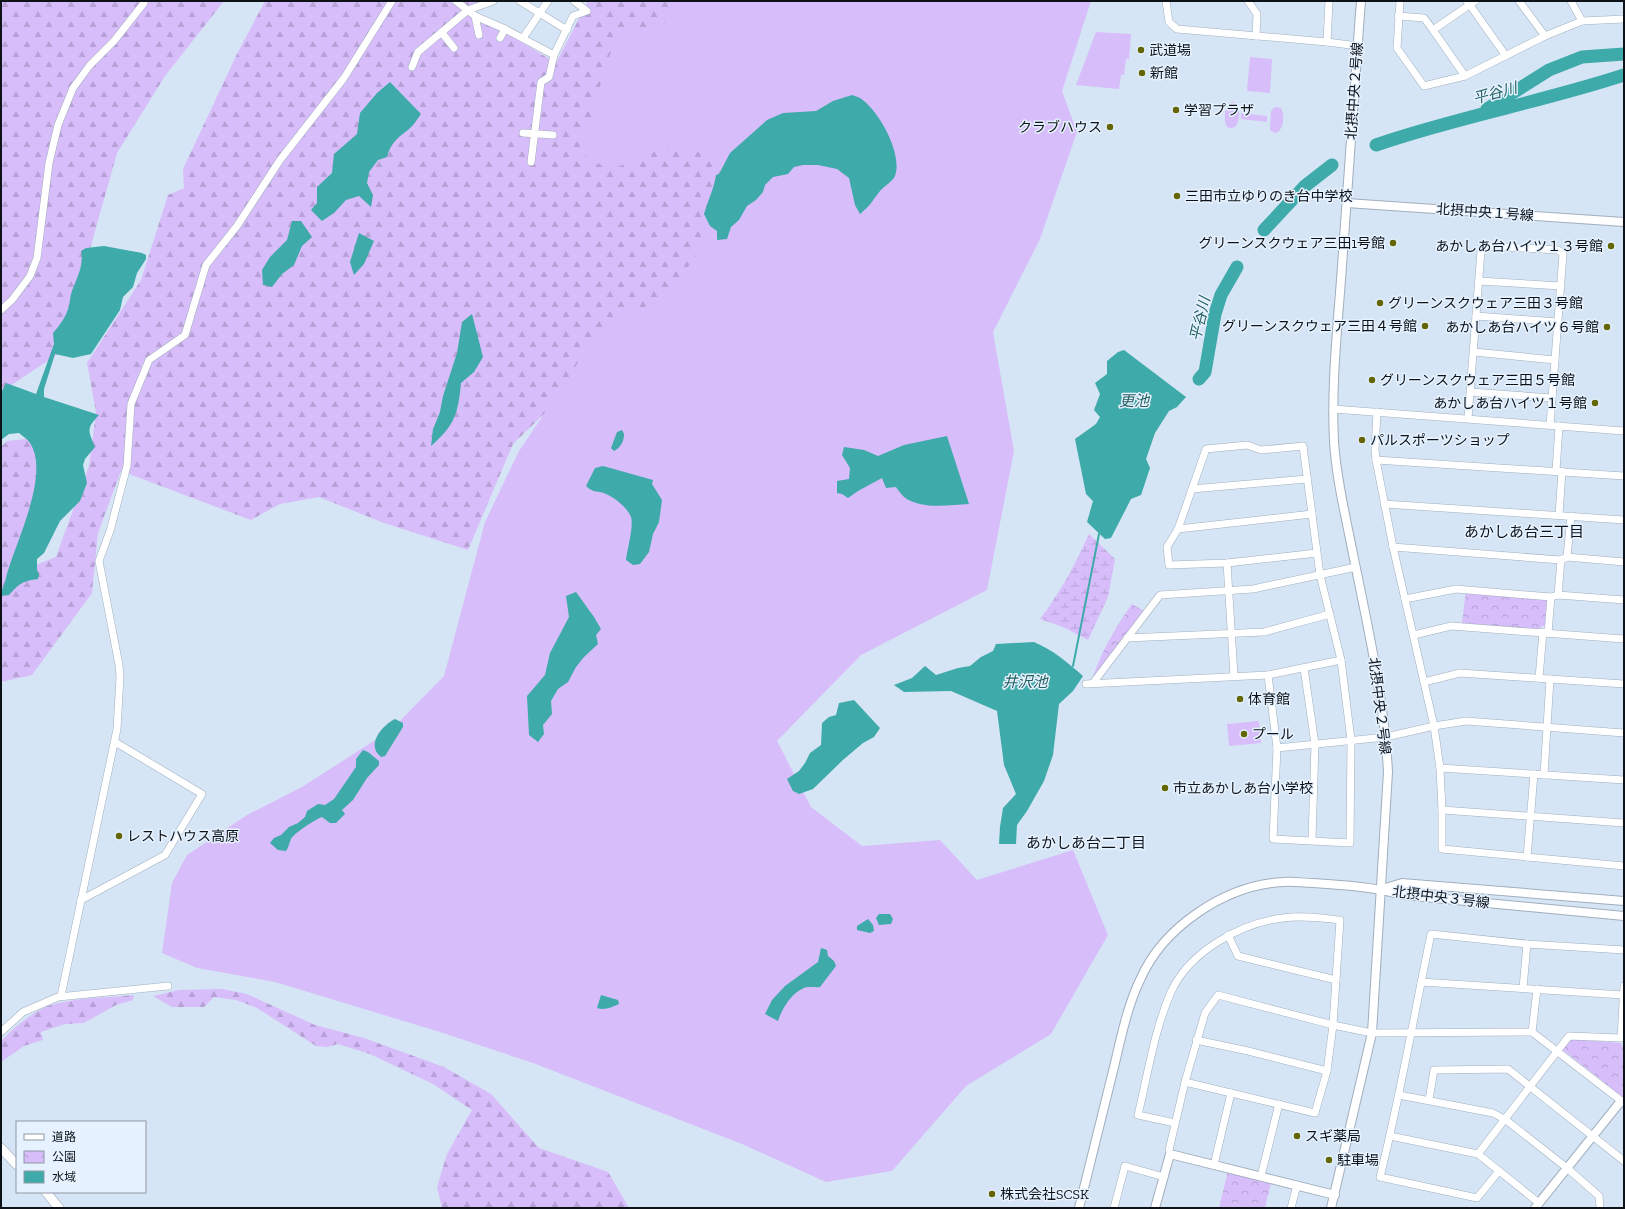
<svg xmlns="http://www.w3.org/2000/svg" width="1625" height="1209" font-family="'Zilla Slab','Noto Sans JP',serif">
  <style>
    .grass { fill: #d7bdfa }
    .forest { fill: url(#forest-firs) }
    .wetland { fill: url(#wetland-marsh) }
    .park { fill: url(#park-crowns) }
    .water { fill: #3eaaa9 }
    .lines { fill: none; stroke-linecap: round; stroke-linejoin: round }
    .stream { stroke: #3eaaa9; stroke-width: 2 }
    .river { stroke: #3eaaa9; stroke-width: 13 }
    .minor-casing { stroke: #a0aebe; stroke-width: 8 }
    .tertiary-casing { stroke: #a0aebe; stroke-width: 10 }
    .secondary-casing { stroke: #a0aebe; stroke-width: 10 }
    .minor { stroke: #fff; stroke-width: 7 }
    .tertiary { stroke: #fff; stroke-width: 8 }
    .secondary { stroke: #fff; stroke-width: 9 }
    .poi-dot { fill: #636602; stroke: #e6f2ff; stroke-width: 1.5 }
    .labels { text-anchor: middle; stroke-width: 3; stroke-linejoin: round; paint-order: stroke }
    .poi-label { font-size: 14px; fill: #0d1218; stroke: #e6f2ff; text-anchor: start }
    .street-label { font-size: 14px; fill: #0d1218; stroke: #e6f2ff }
    .water-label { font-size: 15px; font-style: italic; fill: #245f5e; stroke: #e6f2ff }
    .neighbourhood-label { font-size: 15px; fill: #0d1218; stroke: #e6f2ff }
  </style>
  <defs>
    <pattern id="forest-firs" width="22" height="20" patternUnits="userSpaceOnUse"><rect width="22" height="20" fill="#d7bdfa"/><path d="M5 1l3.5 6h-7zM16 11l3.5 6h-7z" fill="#b7a1d6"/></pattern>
    <pattern id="wetland-marsh" width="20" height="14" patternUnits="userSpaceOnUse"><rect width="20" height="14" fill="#d7bdfa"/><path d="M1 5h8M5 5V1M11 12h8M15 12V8" fill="none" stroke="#b7a1d6"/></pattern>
    <pattern id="park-crowns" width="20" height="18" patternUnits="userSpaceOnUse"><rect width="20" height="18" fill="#d7bdfa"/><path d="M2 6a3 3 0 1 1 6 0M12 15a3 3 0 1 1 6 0" fill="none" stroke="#b7a1d6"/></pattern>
  </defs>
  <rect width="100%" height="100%" fill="#d6e5f5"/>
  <!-- grass -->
  <g class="grass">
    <polygon points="613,1 1091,1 1062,91 1077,132 1040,239 993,332 1014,451 987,590 861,655 777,741 811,807 862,846 940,840 977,880 1073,850 1108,935 1051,1034 966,1086 892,1171 826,1182 742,1144 533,1063 440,1032 275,982 197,968 162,953 172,883 187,855 247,815 302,787 391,730 444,676 485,522 519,451 544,414 551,185"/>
    <polygon points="1096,32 1131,34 1129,59 1126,59 1124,75 1121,75 1119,89 1076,85"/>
    <polygon points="1250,57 1272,59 1270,93 1247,91"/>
    <path d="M1233,102L1237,104C1241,111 1240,133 1227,127C1223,120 1224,104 1233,102Z"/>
    <path d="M1275,107L1281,108C1285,115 1284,131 1275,133L1270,130L1271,111Z"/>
    <polygon points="1241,113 1267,116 1267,122 1241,119"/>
    <polygon points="1259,721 1261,743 1229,746 1227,724"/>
  </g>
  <!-- forest -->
  <g class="forest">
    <polygon points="1,1 224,1 165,76 117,153 61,352 1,392"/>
    <polygon points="265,1 487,1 472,12 556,63 588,1 687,1 662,25 623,30 610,54 580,153 610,170 671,145 726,160 695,258 660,301 605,322 544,414 513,444 468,550 384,523 319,497 280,504 251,520 121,471 98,533 92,593 32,675 1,682 1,447 7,441 33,438 49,481 15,573 56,557 89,466 96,412 87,363 141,280 168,195 184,188 183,169 236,56"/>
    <polygon points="222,989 247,994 315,1025 364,1038 444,1067 491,1094 539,1148 608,1172 629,1208 442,1208 437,1187 447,1154 472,1110 433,1084 370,1054 338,1044 327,1047 316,1046 257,1008 236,1000 214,997 204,1007 172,1007 153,996 179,990"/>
    <path d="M134,995L133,1000L116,1005L84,1023L65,1024L41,1032L43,1040L24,1046L1,1062V1041C14,1028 31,1013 48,1006C75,997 106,998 134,995Z"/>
  </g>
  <!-- wetland -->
  <path class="wetland" d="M1089,534L1115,559L1108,597L1088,640L1063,627L1040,619C1060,593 1075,565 1089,534Z"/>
  <!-- park -->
  <g class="park">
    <polygon points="1466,590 1542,596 1547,601 1545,625 1538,629 1462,623"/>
    <path d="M1132,604L1144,611L1092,679C1102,651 1114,629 1132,604Z"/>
    <polygon points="1570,1039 1621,1043 1624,1050 1624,1098 1563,1050"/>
    <polygon points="1228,1171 1271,1182 1265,1208 1219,1208"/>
  </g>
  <!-- water -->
  <g class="water">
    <path d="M390,82L421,114C417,119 414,125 409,129C398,138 391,142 387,157L378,160L369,172L367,183L373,195L371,207L359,196L346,200L334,213L322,221L311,210L317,203V187L332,173L334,154L357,134L360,113L377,93Z"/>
    <path d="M852,95C854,96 858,97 860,98C879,110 903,154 895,176C892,182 884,186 880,191C872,201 871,205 860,214L855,205L849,178L837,169L818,165H803L794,167L788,174L773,177L765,185L763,192L756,200L747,206L739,220L731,227L727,239L717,240V231L710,226L704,214C708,200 714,189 716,175L719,174L730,153L767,120L783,113L816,111L833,101Z"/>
    <polygon points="292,221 301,221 312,237 302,246 294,265 282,274 272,287 263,285 262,270 270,257 287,240"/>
    <polygon points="359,233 374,241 364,264 354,275 350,262"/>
    <path d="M104,246L142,253L146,255V259L137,273L133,287L123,297L120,310L91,354L73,358L55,354L44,389V397L99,415C86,429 88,430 95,447L85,459L83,465L87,483L80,501L60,521L44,553L37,559V570L39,574L38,579C22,581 19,584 9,595L1,596C1,590 5,584 6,578C14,545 51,475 30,443C28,440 23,436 19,433L9,434L1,440V393L6,383L36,394L54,344L53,333C60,325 66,317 69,306C70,301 70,296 72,291C77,277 84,266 81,251L86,248Z"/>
    <path d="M472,314L483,357L474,372L461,383C458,414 455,425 431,446L433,429L440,412L443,396L457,353L462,322Z"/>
    <polygon points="1124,350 1186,397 1177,407 1169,411 1155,433 1146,459 1150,468 1141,495 1131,499 1111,538 1105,539 1087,522 1093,501 1086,494 1075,439 1096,424 1100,417 1094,410 1100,394 1095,383 1107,374 1107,361 1118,352"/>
    <path d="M622,430L624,434C624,441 621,447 614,451L611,448L617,432Z"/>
    <path d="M947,436L969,504C949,505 921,510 904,497C901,494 898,490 896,487L886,488L882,478L858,491L848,498L842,494L837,493V481L849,479L850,468L842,455L844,447L864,450L878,456L904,445Z"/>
    <path d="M603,466L653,480L652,484L662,500L659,522L653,534L649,552L640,564L633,565L626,560C627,550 634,526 631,517C627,507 615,498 606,494C598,490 594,494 586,486L595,468Z"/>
    <polygon points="576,592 594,617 601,629 596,635 598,644 584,657 576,667 568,682 558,689 551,701 552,714 543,725 544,734 538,742 529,735 527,696 545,675 550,653 569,617 566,596"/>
    <path d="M1034,642C1053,650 1067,662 1083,676L1073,691L1059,704L1053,755L1044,781L1027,811L1017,825L1016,844H999L1000,827L1003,808L1016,794L1004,765L997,711L951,691L904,692L894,685L912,678L925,666L936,675L958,668L970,666L981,657L993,651L996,644Z"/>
    <polygon points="854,700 880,728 874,737 863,743 844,759 813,789 799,794 793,791 787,779 799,771 805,763 810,753 821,745 822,723 829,717 836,715 839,703"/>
    <path d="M395,719L403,723V727L385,756L381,757C365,744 383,725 395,719Z"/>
    <path d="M363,750L368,752L379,761V765L367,778L353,800L342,810L345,814L336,823H330L322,817C316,819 294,833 291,839C289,843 289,847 286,851L278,850L270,843L274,838L281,835L289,827L298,823L305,817L307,811L318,804L325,805L334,799L356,767V759Z"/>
    <polygon points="879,914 890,914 893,919 891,924 879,925 876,918"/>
    <polygon points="868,919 873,925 874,931 870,933 857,930 857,926"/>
    <path d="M821,948L827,950L828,956L834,961L836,966L820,987C816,988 808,986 804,988C791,993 782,1009 778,1021L765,1014L772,1000L785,986L818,962Z"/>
    <path d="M601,995L618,1000L619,1004C612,1007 604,1011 597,1008Z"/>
  </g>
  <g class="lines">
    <!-- stream -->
    <polyline class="stream" points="1073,666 1099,534"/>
    <!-- river -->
    <g class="river">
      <polyline points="1487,109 1549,70 1582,57 1624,54"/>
      <path d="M1376,145C1457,117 1542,102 1624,75"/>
      <polyline points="1264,230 1305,186 1332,165"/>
      <polyline points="1199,379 1205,372 1215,314 1221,295 1237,267"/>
    </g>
    <defs>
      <g id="minor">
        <polyline points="456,1 475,16 505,29 554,55 573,16 587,11 574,1"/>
        <polyline points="520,1 567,30"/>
        <polyline points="1166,1 1169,22 1177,29 1327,42 1358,46"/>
        <polyline points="1248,1 1257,14 1256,36"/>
        <polyline points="1400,1 1397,48 1424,86 1465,76 1545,36 1582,21 1624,19"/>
        <polyline points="1467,1 1506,56"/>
        <polyline points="1519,1 1545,36"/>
        <polyline points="1571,1 1582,21"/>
        <polyline points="475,16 479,35"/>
        <polyline points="1398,16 1424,18 1433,30"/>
        <polyline points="442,33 454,48"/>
        <polyline points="500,38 505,29"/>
        <polyline points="523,38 548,1"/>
        <polyline points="1327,42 1329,1"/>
        <polyline points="412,67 418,52 468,10 493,1"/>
        <polyline points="1465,76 1433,30 1475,1"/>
        <polyline points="523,133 553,135"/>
        <polyline points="531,162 541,82 549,77 554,55"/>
        <polyline points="1479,281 1561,286"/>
        <polyline points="1,310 12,300 30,276 37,258 49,163 58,125 73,88 90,65 114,41 144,3"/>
        <polyline points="1476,316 1558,322"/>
        <polyline points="1474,352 1555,360"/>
        <polyline points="1471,392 1552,398"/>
        <polyline points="1333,409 1624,431"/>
        <polyline points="1377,412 1375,449 1376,460 1393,547 1434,726 1440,768 1442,810 1442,849 1624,866"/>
        <polyline points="1468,418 1481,251 1488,246 1558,250 1563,254 1550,425"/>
        <polyline points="1376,460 1624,476"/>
        <polyline points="1556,471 1559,426"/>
        <polyline points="1192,489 1307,479"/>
        <polyline points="1384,504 1624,520"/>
        <polyline points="1559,515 1562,471"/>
        <polyline points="1178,529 1312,514"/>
        <polyline points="1393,547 1561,560 1567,557 1624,562"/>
        <polyline points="1567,557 1571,516"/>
        <polyline points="1227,563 1234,676"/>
        <polyline points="1558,595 1561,560"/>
        <polyline points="1405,599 1456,589 1551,597 1558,595 1624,600"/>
        <polyline points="1548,633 1551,597"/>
        <polyline points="1414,635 1451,626 1624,639"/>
        <polyline points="1127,638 1264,632 1330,614"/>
        <polyline points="1304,668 1315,744 1312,840"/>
        <polyline points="1268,675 1277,748 1273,839 1350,843 1351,740 1341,660 1320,575 1303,446 1261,450 1247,445 1206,449 1178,529 1167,547 1169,565 1227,563 1317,553"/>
        <polyline points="1539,678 1543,632"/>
        <polyline points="1424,682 1460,673 1624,684"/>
        <polyline points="1093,683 1160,595 1253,589 1356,567"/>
        <polyline points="1086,684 1268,675 1341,660"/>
        <polyline points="1277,748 1386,737 1434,726 1466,721 1624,733"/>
        <polyline points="1440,768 1624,780"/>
        <polyline points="1544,775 1550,679"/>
        <polyline points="1442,810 1624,823"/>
        <polyline points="1527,857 1534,774"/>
        <polyline points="81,900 165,855 202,794 115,742"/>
        <polyline points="1228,935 1238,956 1336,980"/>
        <polyline points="1421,982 1623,995"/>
        <polyline points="1523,988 1527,944"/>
        <polyline points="61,996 117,729 120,677 119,665 99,561 110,531 127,466 131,404 149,360 185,335 206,265 237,226 280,160 344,78 392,1"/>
        <polyline points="1,1032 23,1012 58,997 168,986"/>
        <polyline points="1532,1032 1537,989"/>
        <polyline points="1196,1040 1248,1051 1327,1071"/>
        <polyline points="1399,1095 1493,1113 1506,1120 1567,1168 1599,1196 1600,1208"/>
        <polyline points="1429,1100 1434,1070 1508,1069 1624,1161"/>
        <path d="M1175,1123L1138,1115C1148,1074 1154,1031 1171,992C1189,952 1240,923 1283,918C1301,915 1322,918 1340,920L1333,1025L1327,1071L1315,1113L1185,1082"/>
        <polyline points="1390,1136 1478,1154 1539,1203"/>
        <polyline points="1170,1154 1169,1150 1185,1082 1205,1013 1218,995 1333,1025 1372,1033 1532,1032 1624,1103"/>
        <polyline points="1478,1154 1569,1036 1621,1038 1624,986"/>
        <polyline points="1214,1165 1231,1093"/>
        <path d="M1499,1171L1477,1198L1380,1177C1400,1097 1414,1015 1431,934L1527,944L1624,950"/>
        <polyline points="1261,1176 1279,1104"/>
        <polyline points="1114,1208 1125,1166 1164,1177"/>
        <polyline points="1291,1208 1297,1185"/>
      </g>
      <g id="tertiary">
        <polyline points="1347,203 1624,222"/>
        <polyline points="1382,889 1402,883 1414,884 1624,901"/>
        <path d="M1079,1208C1091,1161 1102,1114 1114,1067C1121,1038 1127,1007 1140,980C1163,927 1225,885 1283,882C1293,881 1303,883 1313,883C1344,885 1374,887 1403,895L1624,916"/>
        <polyline points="1155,1208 1170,1154 1335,1195"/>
        <path d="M1331,1208L1372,1033L1388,772C1384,696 1367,623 1352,549C1345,513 1336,477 1334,441C1331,383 1338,324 1342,266C1348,177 1354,89 1361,1"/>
        <polyline points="1535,1208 1621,1101"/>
      </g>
      <g id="secondary">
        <polyline points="1,1148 17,1165"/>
        <polyline points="46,1192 59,1208"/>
      </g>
    </defs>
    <!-- minor casing -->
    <use href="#minor" class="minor-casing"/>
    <!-- tertiary casing -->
    <use href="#tertiary" class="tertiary-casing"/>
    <!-- secondary casing -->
    <use href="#secondary" class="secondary-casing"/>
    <!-- minor -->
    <use href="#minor" class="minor"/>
    <!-- tertiary -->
    <use href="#tertiary" class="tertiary"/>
    <!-- secondary -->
    <use href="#secondary" class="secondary"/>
  </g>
  <!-- markers -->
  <g class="poi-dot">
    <circle cx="1141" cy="50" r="4"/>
    <circle cx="1142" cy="73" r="4"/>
    <circle cx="1176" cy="110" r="4"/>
    <circle cx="1110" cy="127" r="4"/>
    <circle cx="1177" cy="196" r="4"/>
    <circle cx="1393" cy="243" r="4"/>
    <circle cx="1611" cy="246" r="4"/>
    <circle cx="1380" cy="303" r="4"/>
    <circle cx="1425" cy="326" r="4"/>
    <circle cx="1607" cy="327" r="4"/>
    <circle cx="1372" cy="380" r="4"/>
    <circle cx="1595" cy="403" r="4"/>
    <circle cx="1362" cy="440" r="4"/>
    <circle cx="1240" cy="699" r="4"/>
    <circle cx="1244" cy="734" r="4"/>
    <circle cx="1165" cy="788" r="4"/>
    <circle cx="119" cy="836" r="4"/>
    <circle cx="1297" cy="1136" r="4"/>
    <circle cx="1329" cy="1160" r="4"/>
    <circle cx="992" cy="1194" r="4"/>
  </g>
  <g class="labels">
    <!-- poi labels -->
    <g class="poi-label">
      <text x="1149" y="55">武道場</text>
      <text x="1150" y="78">新館</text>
      <text x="1184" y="115">学習プラザ</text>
      <text x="1102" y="132" text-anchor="end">クラブハウス</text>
      <text x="1185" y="201">三田市立ゆりのき台中学校</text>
      <text x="1385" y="248" text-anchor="end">グリーンスクウェア三田1号館</text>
      <text x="1603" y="251" text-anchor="end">あかしあ台ハイツ１３号館</text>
      <text x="1388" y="308">グリーンスクウェア三田３号館</text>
      <text x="1417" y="331" text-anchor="end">グリーンスクウェア三田４号館</text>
      <text x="1599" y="332" text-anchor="end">あかしあ台ハイツ６号館</text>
      <text x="1380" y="385">グリーンスクウェア三田５号館</text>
      <text x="1587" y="408" text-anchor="end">あかしあ台ハイツ１号館</text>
      <text x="1370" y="445">パルスポーツショップ</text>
      <text x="1248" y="704">体育館</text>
      <text x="1252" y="739">プール</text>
      <text x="1173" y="793">市立あかしあ台小学校</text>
      <text x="127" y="841">レストハウス高原</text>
      <text x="1305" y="1141">スギ薬局</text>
      <text x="1337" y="1165">駐車場</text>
      <text x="1000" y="1199">株式会社SCSK</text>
    </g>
    <!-- street labels -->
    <g class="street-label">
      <text transform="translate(1354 91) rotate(-86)" y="5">北摂中央２号線</text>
      <text transform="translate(1485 212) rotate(4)" y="5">北摂中央１号線</text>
      <text transform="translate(1380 706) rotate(83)" y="5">北摂中央２号線</text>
      <text transform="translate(1441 897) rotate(7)" y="5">北摂中央３号線</text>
    </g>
    <!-- water labels -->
    <g class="water-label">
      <text transform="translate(1495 93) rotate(-15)" y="5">平谷川</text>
      <text transform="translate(1200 319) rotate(-77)" y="5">平谷川</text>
      <text x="1134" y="406">更池</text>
      <text x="1025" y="687">井沢池</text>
    </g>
    <!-- neighbourhood labels -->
    <g class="neighbourhood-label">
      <text x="1524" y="537">あかしあ台三丁目</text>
      <text x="1086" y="848">あかしあ台二丁目</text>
    </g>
  </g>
  <!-- border -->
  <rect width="1625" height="1209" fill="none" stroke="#0d1218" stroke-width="4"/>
  <!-- legend -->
  <rect x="16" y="1121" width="130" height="72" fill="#e6f2ff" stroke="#8f98a3"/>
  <rect x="24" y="1134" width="20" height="6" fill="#ffffff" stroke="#8f98a3"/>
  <text x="52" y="1141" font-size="12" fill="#0d1218">道路</text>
  <rect x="24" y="1151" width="20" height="12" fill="url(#park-crowns)" stroke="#8f98a3"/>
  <text x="52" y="1161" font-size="12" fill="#0d1218">公園</text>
  <rect x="24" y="1171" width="20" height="12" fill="#3eaaa9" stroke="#8f98a3"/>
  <text x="52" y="1181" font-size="12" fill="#0d1218">水域</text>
</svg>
